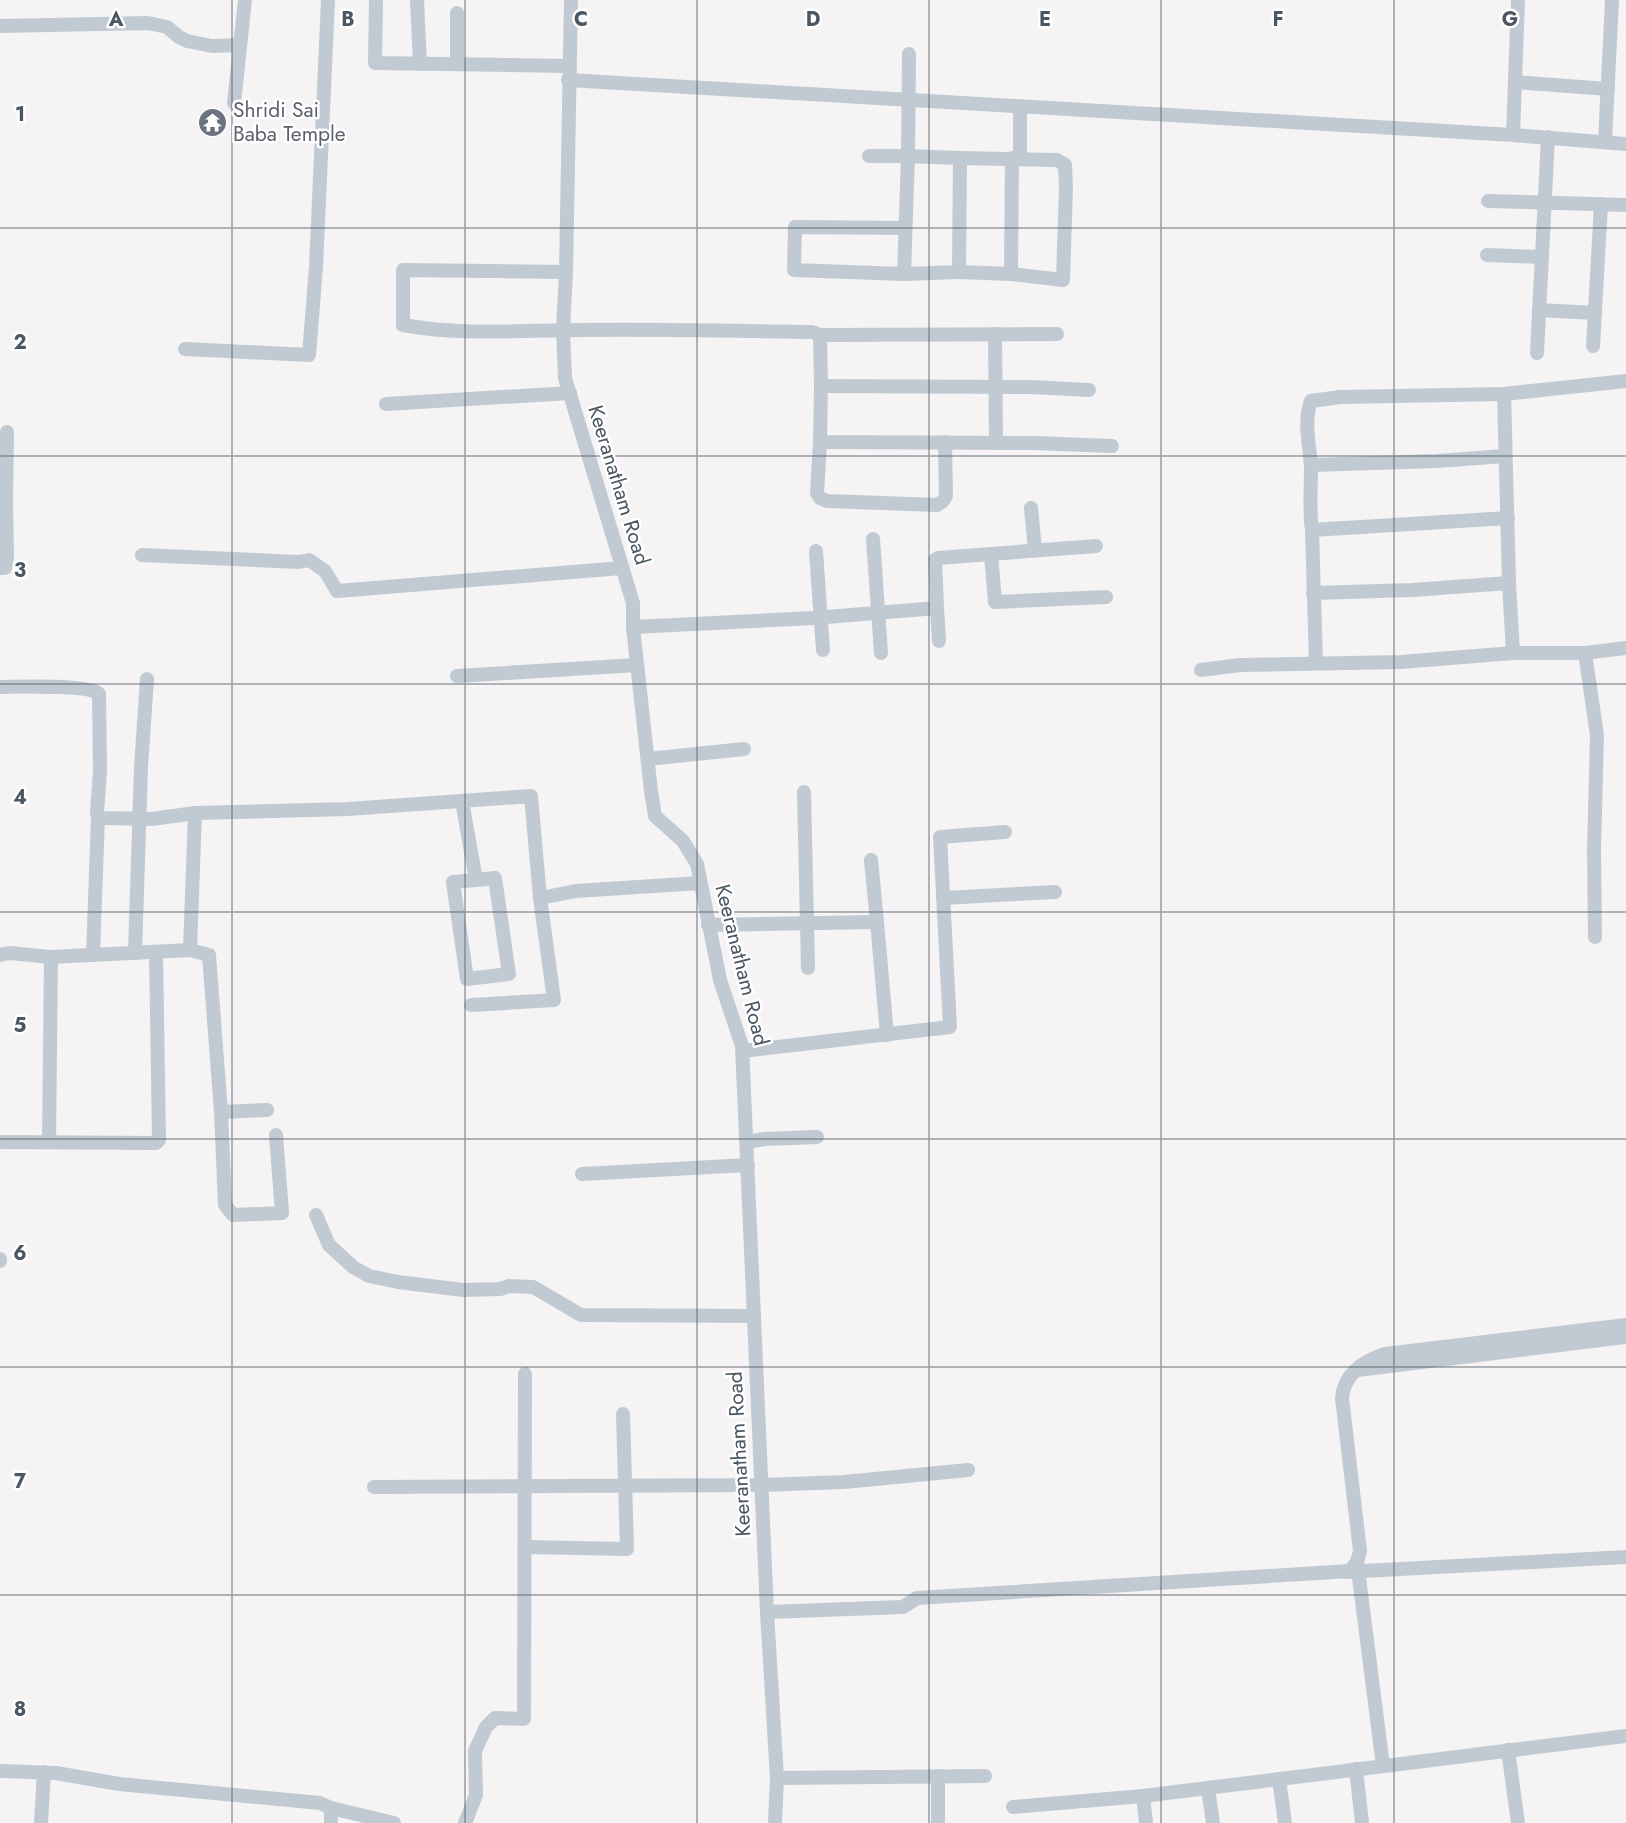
<svg xmlns="http://www.w3.org/2000/svg" width="1626" height="1823" font-family="Jost,sans-serif">
  <style>
    .lines { fill: none; stroke-linecap: round; stroke-linejoin: round }
    .minor { stroke: #c1cad2; stroke-width: 14 }
    .grid { fill: none; stroke: #4a5661; stroke-width: 1.5; stroke-opacity: 0.55 }
    .labels { text-anchor: middle; stroke-width: 5; stroke-linejoin: round; paint-order: stroke }
    .worship-label { font-size: 21px; fill: #5b616d; stroke: #fff; text-anchor: start }
    .street-label { font-size: 21px; fill: #4a5661; stroke: #fff }
    .grid-label { font-size: 20px; text-anchor: middle; font-weight: bold; fill: #4a5661; stroke: #fff; stroke-width: 5; stroke-linejoin: round; paint-order: stroke }
  </style>
  <rect width="100%" height="100%" fill="#f5f3f3"/>
  <g class="lines">
    <!-- minor -->
    <g class="minor">
      <polyline points="376,0 375,63 568,66"/>
      <polyline points="417,0 420,64"/>
      <polyline points="571,0 566,272 563,330 565,378 633,603 633,627 651,791 655,816 683,841 697,864 720,980 742,1046 767,1612 777,1778 775,1823"/>
      <polyline points="457,13 457,64"/>
      <polyline points="0,26 148,23 167,27 179,37 187,41 212,46 240,45"/>
      <polyline points="568,80 1513,135 1626,144"/>
      <polyline points="1515,82 1608,89"/>
      <polyline points="234,103 245,0"/>
      <polyline points="1020,107 1020,158"/>
      <polyline points="1513,135 1518,0"/>
      <polyline points="1605,142 1612,0"/>
      <polyline points="869,156 908,156 904,274 959,272 960,158 908,156 909,54"/>
      <polyline points="1488,201 1626,205"/>
      <polyline points="1487,255 1542,257"/>
      <path d="M566,272L403,270V325C462,336 525,330 584,330C660,329 736,331 812,332L820,335L1057,334"/>
      <polyline points="959,272 1011,274 1063,280 1066,187 1065,165 1057,160 960,158"/>
      <polyline points="904,274 794,270 795,227 905,228"/>
      <polyline points="1011,274 1012,158"/>
      <polyline points="1539,310 1595,313"/>
      <polyline points="995,334 996,442"/>
      <polyline points="820,335 821,386 820,442 1035,443 1112,446"/>
      <polyline points="1593,346 1601,204"/>
      <polyline points="185,349 309,355 316,267 328,0"/>
      <polyline points="1537,353 1548,137"/>
      <polyline points="821,386 1030,387 1089,390"/>
      <polyline points="1504,394 1509,583 1513,653"/>
      <polyline points="386,404 570,393"/>
      <polyline points="820,442 817,493 820,498 827,501 937,505 943,501 946,496 945,442"/>
      <polyline points="1311,465 1437,461 1505,456"/>
      <polyline points="1031,508 1035,550"/>
      <polyline points="1312,530 1508,518"/>
      <polyline points="873,539 881,653"/>
      <polyline points="816,551 823,650"/>
      <polyline points="991,554 995,602 1106,597"/>
      <polyline points="142,555 299,562 309,560 325,571 337,591 622,568"/>
      <polyline points="0,568 5,568 7,556 6,504 7,432"/>
      <polyline points="1313,593 1412,590 1509,583"/>
      <polyline points="937,608 939,641"/>
      <polyline points="633,627 814,618 937,608 935,560 938,558 1096,546"/>
      <polyline points="1585,653 1597,735 1594,850 1595,937"/>
      <path d="M1316,663L1312,530C1309,509 1311,489 1311,468C1310,445 1303,423 1311,401L1340,397L1504,394L1626,381"/>
      <polyline points="1201,670 1240,665 1401,662 1513,653 1585,653 1626,648"/>
      <polyline points="457,676 637,665"/>
      <path d="M0,687C18,687 89,684 99,694L100,770L97,813L98,817L102,818L152,819L195,813L348,809L531,796L540,898L554,1000L471,1005"/>
      <polyline points="648,759 744,749"/>
      <polyline points="804,792 808,968"/>
      <polyline points="462,801 476,880 453,882 467,979 509,974 495,878 476,880"/>
      <polyline points="871,860 877,922"/>
      <polyline points="540,898 576,891 700,883"/>
      <polyline points="943,898 1055,892"/>
      <polyline points="708,925 877,922 887,1035"/>
      <polyline points="190,950 195,813"/>
      <polyline points="135,953 141,767 147,679"/>
      <polyline points="0,955 10,953 51,957 190,950 209,955 221,1112 225,1205 233,1215 282,1213 276,1135"/>
      <polyline points="93,955 98,817"/>
      <polyline points="743,1051 950,1027 940,837 1005,832"/>
      <polyline points="221,1112 267,1110"/>
      <polyline points="0,1142 156,1143 159,1140 156,952"/>
      <polyline points="49,1142 51,957"/>
      <polyline points="747,1142 765,1139 817,1137"/>
      <polyline points="582,1174 748,1165"/>
      <polyline points="316,1215 329,1245 353,1267 369,1276 398,1282 463,1290 500,1289 509,1286 533,1287 581,1315 754,1316"/>
      <polyline points="0,1259 0,1261"/>
      <polyline points="1357,1370 1626,1337"/>
      <polyline points="374,1487 762,1485 844,1482 968,1470"/>
      <polyline points="525,1547 627,1549 623,1414"/>
      <polyline points="1357,1562 1383,1766"/>
      <polyline points="1345,1572 1626,1557"/>
      <path d="M767,1612L903,1607L917,1598L1350,1571L1357,1562L1360,1551L1342,1398C1344,1374 1364,1361 1385,1354L1626,1325"/>
      <polyline points="1508,1750 1518,1823"/>
      <polyline points="1356,1769 1362,1823"/>
      <polyline points="0,1771 56,1773 119,1784 320,1803 331,1808 394,1823"/>
      <polyline points="938,1776 938,1823"/>
      <polyline points="777,1778 985,1776"/>
      <polyline points="1279,1779 1285,1823"/>
      <polyline points="1208,1788 1213,1823"/>
      <polyline points="1013,1807 1143,1796"/>
      <polyline points="41,1823 44,1772"/>
      <polyline points="331,1823 331,1808"/>
      <polyline points="465,1823 476,1795 475,1751 486,1727 495,1718 524,1719 525,1374"/>
      <polyline points="1146,1823 1143,1796 1626,1736"/>
    </g>
  </g>
  <!-- grid -->
  <path class="grid" d="M232,0V1823M465,0V1823M697,0V1823M929,0V1823M1161,0V1823M1394,0V1823M0,228H1626M0,456H1626M0,684H1626M0,912H1626M0,1139H1626M0,1367H1626M0,1595H1626"/>
  <!-- icons -->
  <defs>
    <symbol id="temple-disc" viewBox="-11 -11 22 22"><circle r="9.5" fill="#6b7280" stroke="#fff"/><path d="M0-6L5-2H3V0L6.5 2.5H4V6H1.5V3h-3V6H-4V2.5H-6.5L-3 0V-2H-5Z" fill="#fff"/></symbol>
  </defs>
  <g fill-rule="evenodd">
    <use href="#temple-disc" x="196" y="106" width="33" height="33"/>
  </g>
  <g class="labels">
    <!-- worship labels -->
    <g class="worship-label">
      <text x="233" y="117">Shridi Sai<tspan x="233" dy="24">Baba Temple</tspan></text>
    </g>
    <!-- street labels -->
    <g class="street-label">
      <text transform="translate(619 485) rotate(73)" y="7">Keeranatham Road</text>
      <text transform="translate(742 965) rotate(76)" y="7">Keeranatham Road</text>
      <text transform="translate(739 1454) rotate(-93)" y="7">Keeranatham Road</text>
    </g>
  </g>
  <g class="grid-label">
    <text x="116" y="26">A</text>
    <text x="348" y="26">B</text>
    <text x="581" y="26">C</text>
    <text x="813" y="26">D</text>
    <text x="1045" y="26">E</text>
    <text x="1278" y="26">F</text>
    <text x="1510" y="26">G</text>
    <text x="20" y="121">1</text>
    <text x="20" y="349">2</text>
    <text x="20" y="577">3</text>
    <text x="20" y="804">4</text>
    <text x="20" y="1032">5</text>
    <text x="20" y="1260">6</text>
    <text x="20" y="1488">7</text>
    <text x="20" y="1716">8</text>
  </g>
</svg>
